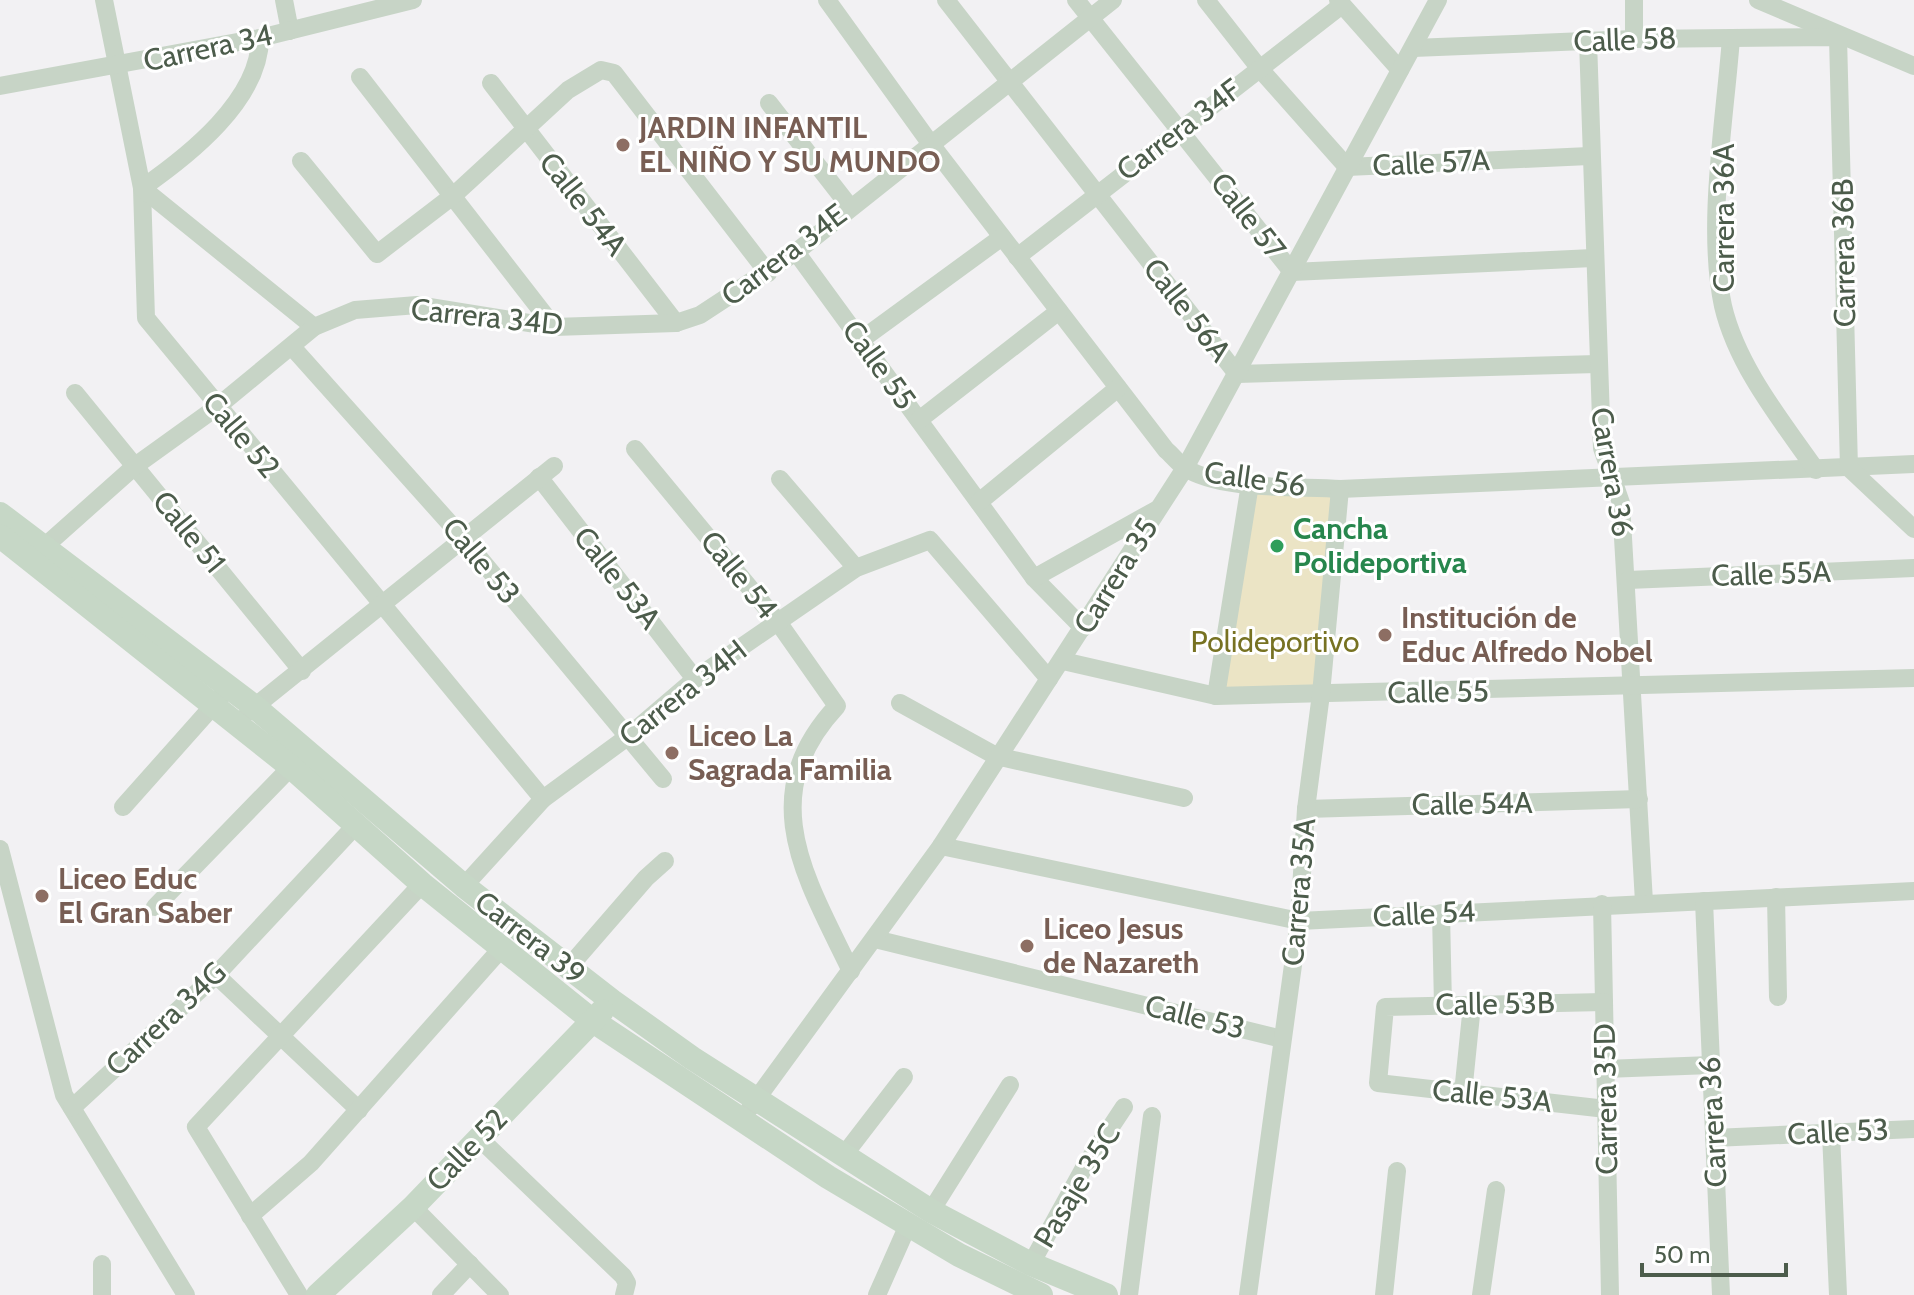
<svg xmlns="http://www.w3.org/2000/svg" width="1914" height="1295" font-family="Cabin,sans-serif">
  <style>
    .green { fill: #ebe4c5 }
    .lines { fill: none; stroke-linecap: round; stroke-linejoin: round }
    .street { stroke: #c7d4c6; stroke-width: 18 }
    .secondary { stroke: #c6d7c6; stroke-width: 24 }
    .education-dot { fill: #8d6e63; stroke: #fff; stroke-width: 3 }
    .leisure-dot { fill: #2e9e5b; stroke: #fff; stroke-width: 3 }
    .labels { text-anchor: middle; stroke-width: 6; stroke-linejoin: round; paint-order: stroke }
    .street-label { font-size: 30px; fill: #4c5c4b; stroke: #fff }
    .education-label { font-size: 30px; font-weight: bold; fill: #785e54; stroke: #fff; text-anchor: start }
    .leisure-label { font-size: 30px; font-weight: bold; fill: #27864d; stroke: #fff; text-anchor: start }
    .park-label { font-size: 30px; fill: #777222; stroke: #fff }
  </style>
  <rect width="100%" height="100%" fill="#f2f1f3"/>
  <!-- green -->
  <polygon class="green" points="1250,484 1340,489 1321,694 1216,696"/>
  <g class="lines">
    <!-- street -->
    <g class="street">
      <polyline points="104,0 142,188 146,318 543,799"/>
      <polyline points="284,0 290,31"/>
      <path d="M827,0L930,143L1166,450C1172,455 1178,463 1184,467C1219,491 1298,486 1340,489L1914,464"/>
      <polyline points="946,0 1237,374 1597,364"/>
      <polyline points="1076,0 1292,272 1593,258"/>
      <polyline points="1206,0 1260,69 1347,167 1589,156"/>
      <polyline points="1338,0 1400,70"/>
      <polyline points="1634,0 1634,39"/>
      <polyline points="1758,0 1914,66"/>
      <path d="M260,38C260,100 188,156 142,188L314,327"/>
      <path d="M1731,38C1725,119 1706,227 1723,306C1737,366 1781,420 1816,470"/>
      <polyline points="1588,41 1602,448 1621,503 1644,902"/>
      <polyline points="1413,48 1634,39 1838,37 1849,468 1914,529"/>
      <polyline points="360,77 554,327"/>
      <polyline points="491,83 676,323"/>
      <polyline points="0,86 260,38 413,0"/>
      <polyline points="769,103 850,207"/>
      <polyline points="301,161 377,254 454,195 568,90 601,70 614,73 768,273"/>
      <polyline points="796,252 1034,578 1083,628"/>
      <polyline points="1017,257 1342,5"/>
      <polyline points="861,340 1002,237"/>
      <polyline points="293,348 462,537 663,779"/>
      <polyline points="75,393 302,671"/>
      <polyline points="919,420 1059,311"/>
      <path d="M635,449L778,622L837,706C753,796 806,878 851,971"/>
      <polyline points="539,477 695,679"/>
      <polyline points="780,479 856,568"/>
      <polyline points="979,502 1118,388"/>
      <polyline points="44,547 135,466 217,407 314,327 355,310 417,305 554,327 676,323 700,315 796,252 1113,0"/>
      <polyline points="1034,578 1156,510"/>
      <polyline points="1628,580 1914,568"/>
      <polyline points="1063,661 1216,696 1914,678"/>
      <polyline points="1216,696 1250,484"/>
      <polyline points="900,703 996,756 1184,798"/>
      <polyline points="248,712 554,466"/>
      <polyline points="123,807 220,698"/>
      <polyline points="1306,809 1639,799"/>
      <polyline points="941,846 1299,921 1914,891"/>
      <polyline points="0,849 64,1095 186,1295"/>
      <polyline points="464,886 543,799 626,738 695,679 856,568 930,540 1049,679"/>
      <polyline points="1776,897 1778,997"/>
      <polyline points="1704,901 1721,1295"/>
      <polyline points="1602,904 1610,1295"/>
      <polyline points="155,907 291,767"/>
      <polyline points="1441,913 1443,1006"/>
      <polyline points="875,939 1282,1039"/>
      <polyline points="568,968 646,878 665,861"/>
      <polyline points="216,975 359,1110"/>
      <polyline points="1604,1002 1385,1007 1378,1083 1606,1109"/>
      <polyline points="1605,1069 1711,1065"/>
      <polyline points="1463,1093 1472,1005"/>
      <polyline points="72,1108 216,975 357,824"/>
      <polyline points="750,1108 941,846 1185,468 1438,0"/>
      <polyline points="1831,1133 1838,1295"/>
      <polyline points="479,1138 623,1276 627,1283 624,1295"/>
      <polyline points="1714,1138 1914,1129"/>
      <polyline points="844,1155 904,1077"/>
      <polyline points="413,1207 500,1295"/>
      <polyline points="931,1211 1010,1085"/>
      <polyline points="250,1216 311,1163 500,950"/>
      <polyline points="1031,1264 1085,1166 1124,1107"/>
      <polyline points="102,1295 102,1264"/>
      <polyline points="299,1295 196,1127 422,884"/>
      <polyline points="441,1295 470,1264"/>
      <polyline points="877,1295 908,1225"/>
      <polyline points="1129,1295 1152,1116"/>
      <polyline points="1248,1295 1299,921 1306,809 1321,694 1340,489"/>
      <polyline points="1384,1295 1397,1171"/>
      <polyline points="1481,1295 1496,1190"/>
    </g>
    <!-- secondary -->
    <g class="secondary">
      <polyline points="0,514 255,707 464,886 612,1001 692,1058 931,1211 1031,1264 1106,1295"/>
      <polyline points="0,536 291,767 422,884 593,1021 828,1177 959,1255 1041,1295"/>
      <polyline points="318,1295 413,1207 602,1011"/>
    </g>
  </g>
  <!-- markers -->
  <g class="education-dot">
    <circle cx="623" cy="145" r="8"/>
    <circle cx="1385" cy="635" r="8"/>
    <circle cx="672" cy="753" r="8"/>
    <circle cx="42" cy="896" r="8"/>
    <circle cx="1027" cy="946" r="8"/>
  </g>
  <circle class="leisure-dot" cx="1277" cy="546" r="8"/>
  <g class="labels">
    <!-- street labels -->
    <g class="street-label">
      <text transform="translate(1625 40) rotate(-2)" y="10">Calle 58</text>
      <text transform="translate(208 48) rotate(-12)" y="10">Carrera 34</text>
      <text transform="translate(1179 130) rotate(-37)" y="10">Carrera 34F</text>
      <text transform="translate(1431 163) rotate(-3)" y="10">Calle 57A</text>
      <text transform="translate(583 204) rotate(52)" y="10">Calle 54A</text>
      <text transform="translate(1248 216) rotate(52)" y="10">Calle 57</text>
      <text transform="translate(1724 218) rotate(-90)" y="10">Carrera 36A</text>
      <text transform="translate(1844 253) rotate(-91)" y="10">Carrera 36B</text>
      <text transform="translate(784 255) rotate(-37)" y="10">Carrera 34E</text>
      <text transform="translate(1187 310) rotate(52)" y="10">Calle 56A</text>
      <text transform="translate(487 317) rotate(6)" y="10">Carrera 34D</text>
      <text transform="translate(879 365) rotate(54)" y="10">Calle 55</text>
      <text transform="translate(241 435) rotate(50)" y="10">Calle 52</text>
      <text transform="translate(1612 472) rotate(80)" y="10">Carrera 36</text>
      <text transform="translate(1255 479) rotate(8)" y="10">Calle 56</text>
      <text transform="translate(189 532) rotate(51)" y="10">Calle 51</text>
      <text transform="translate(481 561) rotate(50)" y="10">Calle 53</text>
      <text transform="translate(1771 574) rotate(-2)" y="10">Calle 55A</text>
      <text transform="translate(739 575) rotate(51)" y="10">Calle 54</text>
      <text transform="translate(1116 576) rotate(-58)" y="10">Carrera 35</text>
      <text transform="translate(617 578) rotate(52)" y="10">Calle 53A</text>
      <text transform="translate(1438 692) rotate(-1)" y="10">Calle 55</text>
      <text transform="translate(683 693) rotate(-38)" y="10">Carrera 34H</text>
      <text transform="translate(1472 804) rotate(-1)" y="10">Calle 54A</text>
      <text transform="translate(1299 892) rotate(-85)" y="10">Carrera 35A</text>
      <text transform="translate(1424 914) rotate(-3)" y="10">Calle 54</text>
      <text transform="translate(530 938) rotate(38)" y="10">Carrera 39</text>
      <text transform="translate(1495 1004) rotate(-1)" y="10">Calle 53B</text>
      <text transform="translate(1195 1017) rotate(14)" y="10">Calle 53</text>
      <text transform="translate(166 1019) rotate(-43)" y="10">Carrera 34G</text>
      <text transform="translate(1492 1096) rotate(6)" y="10">Calle 53A</text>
      <text transform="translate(1606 1099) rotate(-91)" y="10">Carrera 35D</text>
      <text transform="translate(1713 1122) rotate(-93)" y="10">Carrera 36</text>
      <text transform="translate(1838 1132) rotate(-3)" y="10">Calle 53</text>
      <text transform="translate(467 1150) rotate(-46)" y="10">Calle 52</text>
      <text transform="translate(1077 1186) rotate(-59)" y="10">Pasaje 35C</text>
    </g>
    <!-- education labels -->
    <g class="education-label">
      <text x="639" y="138">JARDIN INFANTIL<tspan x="639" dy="34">EL NIÑO Y SU MUNDO</tspan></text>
      <text x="1401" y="628">Institución de<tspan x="1401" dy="34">Educ Alfredo Nobel</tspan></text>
      <text x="688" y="746">Liceo La<tspan x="688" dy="34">Sagrada Familia</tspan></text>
      <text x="58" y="889">Liceo Educ<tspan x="58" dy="34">El Gran Saber</tspan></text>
      <text x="1043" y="939">Liceo Jesus<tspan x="1043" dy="34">de Nazareth</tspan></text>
    </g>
    <!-- leisure labels -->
    <g class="leisure-label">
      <text x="1293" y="539">Cancha<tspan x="1293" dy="34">Polideportiva</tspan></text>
    </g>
    <!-- park labels -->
    <g class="park-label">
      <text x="1275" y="652">Polideportivo</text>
    </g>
  </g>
  <!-- scale -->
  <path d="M1642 1263v12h144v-12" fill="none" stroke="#4c5c4b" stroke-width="4"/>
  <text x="1654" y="1263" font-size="24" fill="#4c5c4b" stroke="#ffffff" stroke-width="6" paint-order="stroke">50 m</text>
</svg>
